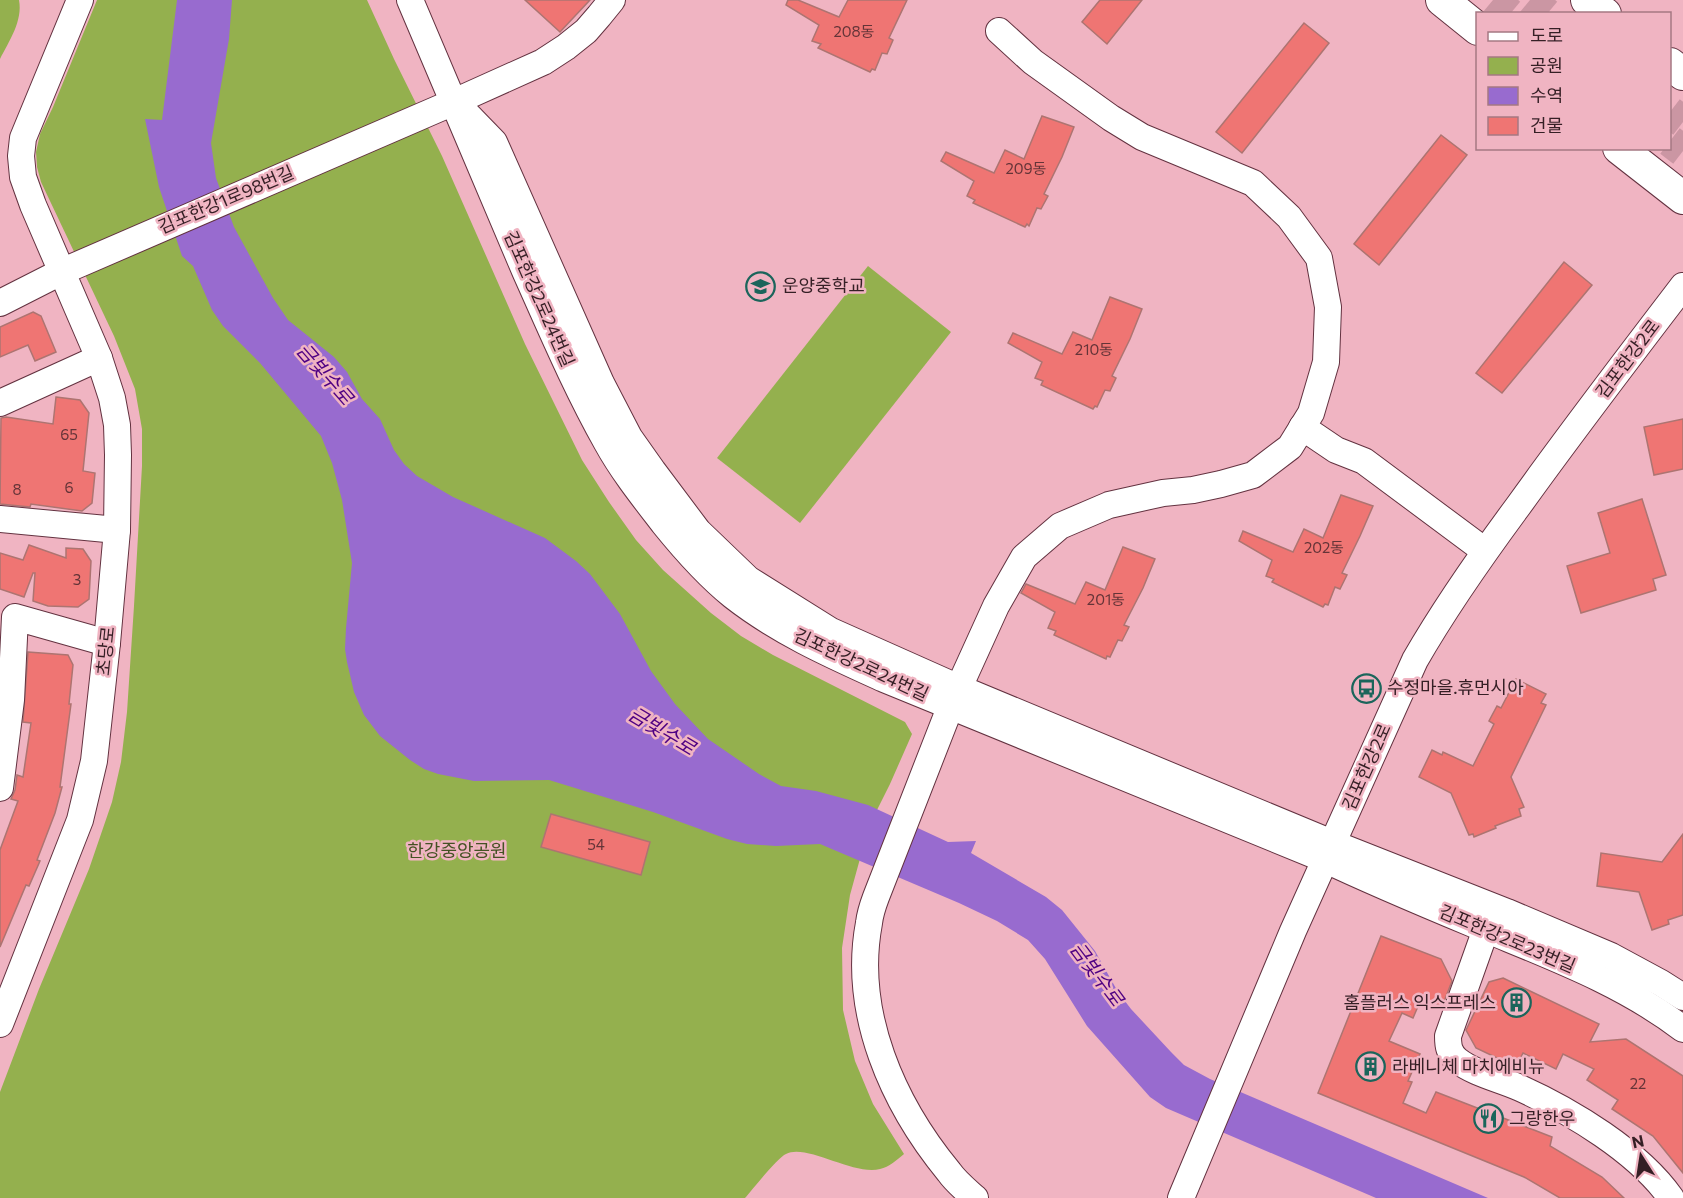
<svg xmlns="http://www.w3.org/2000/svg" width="1683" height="1198" font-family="Commissioner,'Noto Sans KR',sans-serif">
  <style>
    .green { fill: #94b04e }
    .water { fill: #986bcf }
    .building { fill: #ef7573; stroke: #ad7471; stroke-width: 1.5 }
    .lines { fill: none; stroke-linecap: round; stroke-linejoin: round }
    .major-tunnel { stroke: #cb96a3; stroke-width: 32; stroke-dasharray: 32 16; stroke-linecap: butt }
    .minor-casing { stroke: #633240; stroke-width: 28 }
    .major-casing { stroke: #633240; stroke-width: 34 }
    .minor { stroke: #fff; stroke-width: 26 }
    .major { stroke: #fff; stroke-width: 32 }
    .labels { text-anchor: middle; stroke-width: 5; stroke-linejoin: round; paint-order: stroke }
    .number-label { font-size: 15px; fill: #643438 }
    .street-label { font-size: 18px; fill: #351f25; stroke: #f0b4c2 }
    .poi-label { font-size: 18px; fill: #351f25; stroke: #f0b4c2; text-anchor: start }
    .park-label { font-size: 18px; fill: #445223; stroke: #f0b4c2 }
    .water-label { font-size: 20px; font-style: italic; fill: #4e0083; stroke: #f0b4c2 }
  </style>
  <rect width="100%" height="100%" fill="#f0b4c2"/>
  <!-- green -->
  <g class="green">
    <path d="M0,0H19C23,21 9,41 0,59Z"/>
    <path d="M97,0H367L394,59L442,156L525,344L582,460L609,502L636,540L663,570L711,613L741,636L773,655L905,722L912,734L890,784L869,826L850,895L842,948L843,1010L855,1061L873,1104L904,1154C897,1160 889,1167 880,1169C854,1176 806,1143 786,1154C778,1157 752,1190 745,1198H0V1092L39,989L89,869L112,802L121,762L127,712L134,606L142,466V429L135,389L114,336L41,182L37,167L36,152L40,134L53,107Z"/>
    <polygon points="868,266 951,332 800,523 717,458"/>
  </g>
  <!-- water -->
  <polygon class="water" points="177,0 232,0 229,39 211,143 216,178 234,227 273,298 288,320 334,357 347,372 362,399 380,419 394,450 404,464 417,476 453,497 545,538 576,561 590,574 620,614 651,671 675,704 708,739 759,774 781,786 816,791 868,805 948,842 976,841 971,853 1046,897 1062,910 1095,951 1118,992 1131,1009 1171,1052 1184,1065 1210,1079 1488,1198 1376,1198 1166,1108 1150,1097 1087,1026 1045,959 1028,940 997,921 959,903 820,844 776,846 747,844 727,839 653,812 549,780 474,781 438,774 424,769 410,760 380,736 364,715 354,692 347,662 345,649 346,628 352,563 342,500 332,463 321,436 260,363 223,326 212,310 193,266 182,256 159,187 145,119 162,120"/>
  <!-- building -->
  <g class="building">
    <polygon points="525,0 590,0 560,32"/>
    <polygon points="788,0 798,0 839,17 848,0 907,0 889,38 893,40 887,54 882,53 875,70 872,69 870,72 818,48 821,44 812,41 819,25 786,5"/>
    <polygon points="1100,0 1142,0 1107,44 1082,22"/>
    <polygon points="1304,23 1329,43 1242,153 1216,132"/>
    <polygon points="1042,116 1074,127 1062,157 1044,194 1048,196 1041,209 1037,208 1029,226 1027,224 1025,227 973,203 975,200 967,196 974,181 941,161 946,152 994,173 1005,150 1024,159"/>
    <polygon points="1441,135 1467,155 1379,265 1354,244"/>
    <polygon points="1564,262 1592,285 1502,393 1476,373"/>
    <polygon points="1110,297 1142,309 1130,339 1112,376 1116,378 1110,391 1105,390 1097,407 1095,406 1093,409 1041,385 1043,381 1035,378 1042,362 1008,343 1013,333 1062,354 1073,332 1092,340"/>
    <polygon points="33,312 41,316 56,352 35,361 28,345 0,357 0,327"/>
    <polygon points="56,397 80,400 89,413 83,471 95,473 92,503 82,511 31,504 30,507 0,504 1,418 6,417 53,424"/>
    <polygon points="1683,419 1683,469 1654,475 1644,427"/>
    <polygon points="1341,495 1373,506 1360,536 1342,573 1347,575 1340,589 1335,587 1328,605 1325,604 1323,607 1272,582 1274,579 1266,576 1272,560 1239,541 1243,531 1293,552 1304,529 1323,538"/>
    <polygon points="1642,499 1666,575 1653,579 1656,590 1581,613 1567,566 1610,553 1598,513"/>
    <polygon points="29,545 66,558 66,548 83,549 91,561 89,599 78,607 48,606 33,601 35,573 33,573 24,597 0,589 0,553 23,560"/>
    <polygon points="1123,547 1155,559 1143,588 1124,625 1129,627 1122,641 1118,640 1110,657 1107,656 1106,659 1054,635 1056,631 1048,628 1055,612 1021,593 1026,584 1075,604 1086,582 1105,590"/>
    <polygon points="28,652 68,655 73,665 69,704 71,704 69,719 60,787 62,787 55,813 37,860 40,861 29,886 26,885 0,947 0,850 18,801 11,799 15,790 17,775 23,777 31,723 23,722"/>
    <polygon points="1516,679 1546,694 1541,703 1546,705 1511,777 1524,807 1519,809 1521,816 1495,826 1496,828 1474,837 1473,834 1469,835 1451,793 1419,777 1432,750 1442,755 1443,752 1473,766 1494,724 1489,721 1497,706 1501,708"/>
    <polygon points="551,814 650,842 641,875 541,847"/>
    <polygon points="1683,834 1683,915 1668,920 1669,924 1652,930 1639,892 1597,886 1601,853 1662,862"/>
    <polygon points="1381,936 1441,959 1452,981 1442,1007 1422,997 1413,1018 1402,1013 1389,1041 1420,1054 1408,1081 1412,1082 1403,1103 1426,1113 1436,1092 1552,1137 1550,1146 1602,1177 1624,1198 1560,1198 1524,1177 1318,1093"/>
    <polygon points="1503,978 1599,1024 1590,1042 1626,1039 1683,1076 1683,1173 1653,1136 1612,1109 1618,1100 1587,1080 1594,1069 1563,1054 1556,1069 1523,1053 1516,1067 1476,1048 1466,1030 1467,1028 1489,982"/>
  </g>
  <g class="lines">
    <!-- major-tunnel -->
    <g class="major-tunnel">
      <polyline points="1493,0 1510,14"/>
      <polyline points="1530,0 1547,14"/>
      <polyline points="1670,112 1683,122"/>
      <polyline points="1670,141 1683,151"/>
    </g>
    <defs>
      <g id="minor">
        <path d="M410,0C449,90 486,181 525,271C551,329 576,388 607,443C623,472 644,498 664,524C685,550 707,575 733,596C779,632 831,655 884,679L1324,859C1385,888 1447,913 1509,939C1570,964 1631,989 1683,1029"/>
        <polyline points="461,108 494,142 601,383 629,437 653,471 698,531 748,579 831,631 959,688 1332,843 1507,912 1611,956 1661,983 1683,997"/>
        <polyline points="0,303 61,272 454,102 543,62 566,47 586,31 599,16 612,0"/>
        <polyline points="0,403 99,358"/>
        <polyline points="1302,427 1336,450 1364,461 1485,551"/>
        <polyline points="0,519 117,530"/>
        <polyline points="0,788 11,700 15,617 107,643"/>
        <path d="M1486,929L1448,1036C1448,1046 1449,1053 1457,1060C1475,1074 1500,1079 1520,1088C1571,1111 1639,1152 1671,1198"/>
        <polyline points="0,1024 80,820 94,761 107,643 117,530 118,455 117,425 112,398 99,358 33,205 23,177 21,156 23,138 80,0"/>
        <path d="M975,1198C966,1190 956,1182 949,1172C893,1104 852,1013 869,923C870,914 873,905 876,897L951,705L996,606L1024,557L1060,526L1109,505L1163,493L1193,490L1221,484L1253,475L1290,447L1311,413L1326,362L1328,307L1319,258L1289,217L1253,183L1142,137L1111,118L1033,62L999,31"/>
        <path d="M1181,1198L1293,931L1415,660C1446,606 1482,555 1519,505C1572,431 1628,358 1683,286"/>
      </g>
      <g id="major">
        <polyline points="1442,0 1478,29"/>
        <polyline points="1587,0 1605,14"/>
        <polyline points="1670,64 1683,74"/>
        <polyline points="1619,148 1683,198"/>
      </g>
    </defs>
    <!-- minor casing -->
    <use href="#minor" class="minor-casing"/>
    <!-- major casing -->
    <use href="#major" class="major-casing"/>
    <!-- minor -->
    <use href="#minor" class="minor"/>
    <!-- major -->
    <use href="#major" class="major"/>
  </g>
  <!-- icons -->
  <defs>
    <symbol id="school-ring" viewBox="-11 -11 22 22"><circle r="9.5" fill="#f0b4c2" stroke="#1b655b" stroke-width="1.5"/><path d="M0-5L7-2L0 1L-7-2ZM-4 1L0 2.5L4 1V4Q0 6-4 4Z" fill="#1b655b"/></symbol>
    <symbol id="bus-ring" viewBox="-11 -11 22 22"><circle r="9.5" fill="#f0b4c2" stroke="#1b655b" stroke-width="1.5"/><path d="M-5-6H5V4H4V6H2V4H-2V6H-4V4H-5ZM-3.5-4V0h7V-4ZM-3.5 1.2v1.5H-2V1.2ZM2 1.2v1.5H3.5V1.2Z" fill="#1b655b"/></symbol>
    <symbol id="building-ring" viewBox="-11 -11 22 22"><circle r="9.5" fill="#f0b4c2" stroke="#1b655b" stroke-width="1.5"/><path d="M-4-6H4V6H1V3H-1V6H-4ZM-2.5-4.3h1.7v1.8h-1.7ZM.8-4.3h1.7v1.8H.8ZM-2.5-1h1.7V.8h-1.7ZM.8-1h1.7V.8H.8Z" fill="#1b655b"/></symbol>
    <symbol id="restaurant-ring" viewBox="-11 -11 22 22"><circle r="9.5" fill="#f0b4c2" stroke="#1b655b" stroke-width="1.5"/><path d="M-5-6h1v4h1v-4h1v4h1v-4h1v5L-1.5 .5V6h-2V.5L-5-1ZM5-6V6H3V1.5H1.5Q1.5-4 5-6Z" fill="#1b655b"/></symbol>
  </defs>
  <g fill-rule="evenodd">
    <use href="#school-ring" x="744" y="270" width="33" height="33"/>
    <use href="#bus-ring" x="1350" y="672" width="33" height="33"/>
    <use href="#building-ring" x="1500" y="986" width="33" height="33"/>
    <use href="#building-ring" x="1354" y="1050" width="33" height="33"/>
    <use href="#restaurant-ring" x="1472" y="1102" width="33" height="33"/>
  </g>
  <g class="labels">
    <!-- number labels -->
    <g class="number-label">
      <text x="854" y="37">208동</text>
      <text x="1026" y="174">209동</text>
      <text x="1094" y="355">210동</text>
      <text x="69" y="440">65</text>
      <text x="69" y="493">6</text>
      <text x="17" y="495">8</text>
      <text x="1324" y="553">202동</text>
      <text x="77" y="585">3</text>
      <text x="1106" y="605">201동</text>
      <text x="596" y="850">54</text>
      <text x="1638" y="1089">22</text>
    </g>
    <!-- street labels -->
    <g class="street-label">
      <text transform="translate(226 200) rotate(-23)" y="6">김포한강1로98번길</text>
      <text transform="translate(539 299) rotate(66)" y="6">김포한강2로24번길</text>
      <text transform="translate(1628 359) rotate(-53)" y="6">김포한강2로</text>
      <text transform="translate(106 651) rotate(-84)" y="6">초당로</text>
      <text transform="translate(861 665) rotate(25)" y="6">김포한강2로24번길</text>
      <text transform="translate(1367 767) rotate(-66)" y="6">김포한강2로</text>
      <text transform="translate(1507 939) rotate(23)" y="6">김포한강2로23번길</text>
    </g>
    <!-- poi labels -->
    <g class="poi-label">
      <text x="782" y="292">운양중학교</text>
      <text x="1387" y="694">수정마을.휴먼시아</text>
      <text x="1496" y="1009" text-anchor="end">홈플러스 익스프레스</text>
      <text x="1392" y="1073">라베니체 마치에비뉴</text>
      <text x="1509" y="1125">그랑한우</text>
    </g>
    <!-- park labels -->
    <g class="park-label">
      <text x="457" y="857">한강중앙공원</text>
    </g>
    <!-- water labels -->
    <g class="water-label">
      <text transform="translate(325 374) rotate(49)" y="7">금빛수로</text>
      <text transform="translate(662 731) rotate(31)" y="7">금빛수로</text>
      <text transform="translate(1097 974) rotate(53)" y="7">금빛수로</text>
    </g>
  </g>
  <!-- legend -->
  <rect x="1476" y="12" width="195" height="138" fill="#f0b4c2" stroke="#a57883" stroke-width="1.5"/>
  <rect x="1488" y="32" width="30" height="9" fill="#ffffff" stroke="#a57883" stroke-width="1.5"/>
  <text x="1530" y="42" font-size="18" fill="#351f25">도로</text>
  <rect x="1488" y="57" width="30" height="18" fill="#94b04e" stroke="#a57883" stroke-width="1.5"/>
  <text x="1530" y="72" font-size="18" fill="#351f25">공원</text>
  <rect x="1488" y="87" width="30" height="18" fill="#986bcf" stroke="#a57883" stroke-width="1.5"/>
  <text x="1530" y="102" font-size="18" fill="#351f25">수역</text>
  <rect x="1488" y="117" width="30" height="18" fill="#ef7573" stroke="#a57883" stroke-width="1.5"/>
  <text x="1530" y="132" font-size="18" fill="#351f25">건물</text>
  <!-- north arrow -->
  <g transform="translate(1641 1156) rotate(348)" stroke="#f0b4c2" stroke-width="4.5" paint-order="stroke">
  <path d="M0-4.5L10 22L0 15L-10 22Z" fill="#351f25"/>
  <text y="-9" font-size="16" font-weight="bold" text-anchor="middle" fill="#351f25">N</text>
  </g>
</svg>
